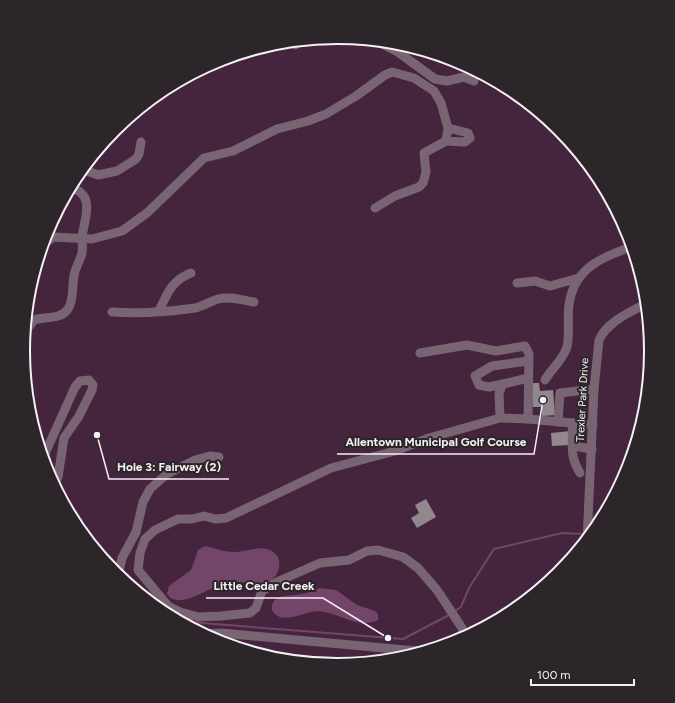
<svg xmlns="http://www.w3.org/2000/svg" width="675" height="703" font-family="Figtree,sans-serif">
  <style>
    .green { fill: #45253e }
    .water { fill: #734568 }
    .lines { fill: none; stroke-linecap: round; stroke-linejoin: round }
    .stream { stroke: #734568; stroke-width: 2 }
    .building { fill: #90888e }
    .minor { stroke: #796473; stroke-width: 9 }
    .labels { text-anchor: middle; stroke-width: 4; stroke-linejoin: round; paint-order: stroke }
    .street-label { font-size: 11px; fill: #f4f0f3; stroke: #2c252a }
    .rim { fill: none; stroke: #f4f0f3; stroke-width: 2 }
    .leader { fill: none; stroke: #f4f0f3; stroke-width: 1.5 }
    .callout-dot { fill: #f4f0f3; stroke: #2c252a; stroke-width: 1.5 }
    .callout-label { font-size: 12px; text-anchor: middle; font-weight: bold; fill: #f4f0f3; stroke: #2c252a; stroke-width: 4; stroke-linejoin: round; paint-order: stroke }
  </style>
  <rect width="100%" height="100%" fill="#2c252a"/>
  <!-- green -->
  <circle class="green" cx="338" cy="352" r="313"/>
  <!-- water -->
  <g class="water">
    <path d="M205,546C214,548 224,552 233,552C249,552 267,541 278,557C280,563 280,569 276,575C264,593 244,579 227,582C212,585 179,612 167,594L169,586L191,570L198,550Z"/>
    <path d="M320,588L336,590L357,605L375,611L378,614V620C357,630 339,612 318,611C304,611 281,627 272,610C271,592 291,597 302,594C309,593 314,590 320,588Z"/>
  </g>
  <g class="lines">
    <!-- stream -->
    <g class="stream">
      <polyline points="455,611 461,607 469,588 494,549 562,533 585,534"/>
      <polyline points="177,621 403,639 449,615"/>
    </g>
  </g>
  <!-- building -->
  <g class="building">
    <polygon points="531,383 539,383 540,391 553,390 555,415 542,416 541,407 533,407"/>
    <polygon points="570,431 571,445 552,446 551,433"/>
    <polygon points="426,499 436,517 417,528 411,518 419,513 415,505"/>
  </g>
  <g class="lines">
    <!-- minor -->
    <g class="minor">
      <polyline points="376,41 398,52 435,79 447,81 464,77 474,81"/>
      <polyline points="295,45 298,41"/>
      <polyline points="82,169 98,175 117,171 136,159 139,154 141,142"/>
      <polyline points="375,208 395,196 419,187 423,183 426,172 424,153 446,141"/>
      <polyline points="43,244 54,237 92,239 122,231 147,213 204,158 233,151 277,129 308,121 326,114 356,96 385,75 392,72 414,78 434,91 441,103 448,128 446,141 465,142 470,138 468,133 448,128"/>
      <polyline points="517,283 535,281 550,286 579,278"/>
      <path d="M159,311C167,294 172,280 191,273"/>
      <path d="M112,312C140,314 167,312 195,308C203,306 209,302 218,299C229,296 243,300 254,302"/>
      <path d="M24,336L28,328L34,320C45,316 61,320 68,309C74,300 72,286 74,276C75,268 80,261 82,253C83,248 82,243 82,238C83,226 89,212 86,201C84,193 77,190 71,187"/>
      <polyline points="420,353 467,345 496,351 525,346 529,354 528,419 500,418 499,393 503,384 528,378"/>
      <path d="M545,380C551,369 563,360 567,347C570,334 567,318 569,305C574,267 602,258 633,246"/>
      <polyline points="503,384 489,387 479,385 475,376 492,366 528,361"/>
      <polyline points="528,419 593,425"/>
      <polyline points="558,422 560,393 594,389"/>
      <path d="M572,423C574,445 568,453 580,473"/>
      <polyline points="573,446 592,449"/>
      <polyline points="43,458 75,387 80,381 89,380 93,385 92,390 79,416 64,438 58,477 54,485"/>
      <polyline points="588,524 596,522 599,518 603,519"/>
      <path d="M587,541L594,389L599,340C607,322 630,312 647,303"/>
      <polyline points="118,576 122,558 136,532 143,502 150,489 167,474 195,460 210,456 219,457"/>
      <polyline points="203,634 222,633 416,651 437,648 466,638"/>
      <polyline points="465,638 462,628 437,590 418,568 403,557 378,550 367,551 349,560 320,563 279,581 262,591 256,608 250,613 221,616 198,617 180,612 168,606 138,570 140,553 145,539 155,530 178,519 192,519 204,516 215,519 226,518 331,468 395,451 429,438 500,418"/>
    </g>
  </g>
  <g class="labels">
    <!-- street labels -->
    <g class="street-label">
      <text transform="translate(582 400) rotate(-87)" y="4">Trexler Park Drive</text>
    </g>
  </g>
  <!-- crop -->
  <path d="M0 0H675V703H0ZM30 351a307 307 0 1 1 614 0a307 307 0 1 1-614 0Z" fill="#2c252a" fill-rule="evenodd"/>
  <path class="rim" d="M30 351a307 307 0 1 1 614 0a307 307 0 1 1-614 0Z"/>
  <!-- callouts -->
  <path class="leader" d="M543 400L534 454H337M97 435L109 479H229M388 638L323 598H206"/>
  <g class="callout-dot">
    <circle cx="543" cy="400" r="4"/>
    <circle cx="97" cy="435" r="4"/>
    <circle cx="388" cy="638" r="4"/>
  </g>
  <g class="callout-label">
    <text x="436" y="446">Allentown Municipal Golf Course</text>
    <text x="169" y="471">Hole 3: Fairway (2)</text>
    <text x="264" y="590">Little Cedar Creek</text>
  </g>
  <!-- scale -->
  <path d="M531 679v6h103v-6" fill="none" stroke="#f4f0f3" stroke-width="2"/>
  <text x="537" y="679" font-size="12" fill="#f4f0f3" stroke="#2c252a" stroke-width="3" paint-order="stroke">100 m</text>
</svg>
